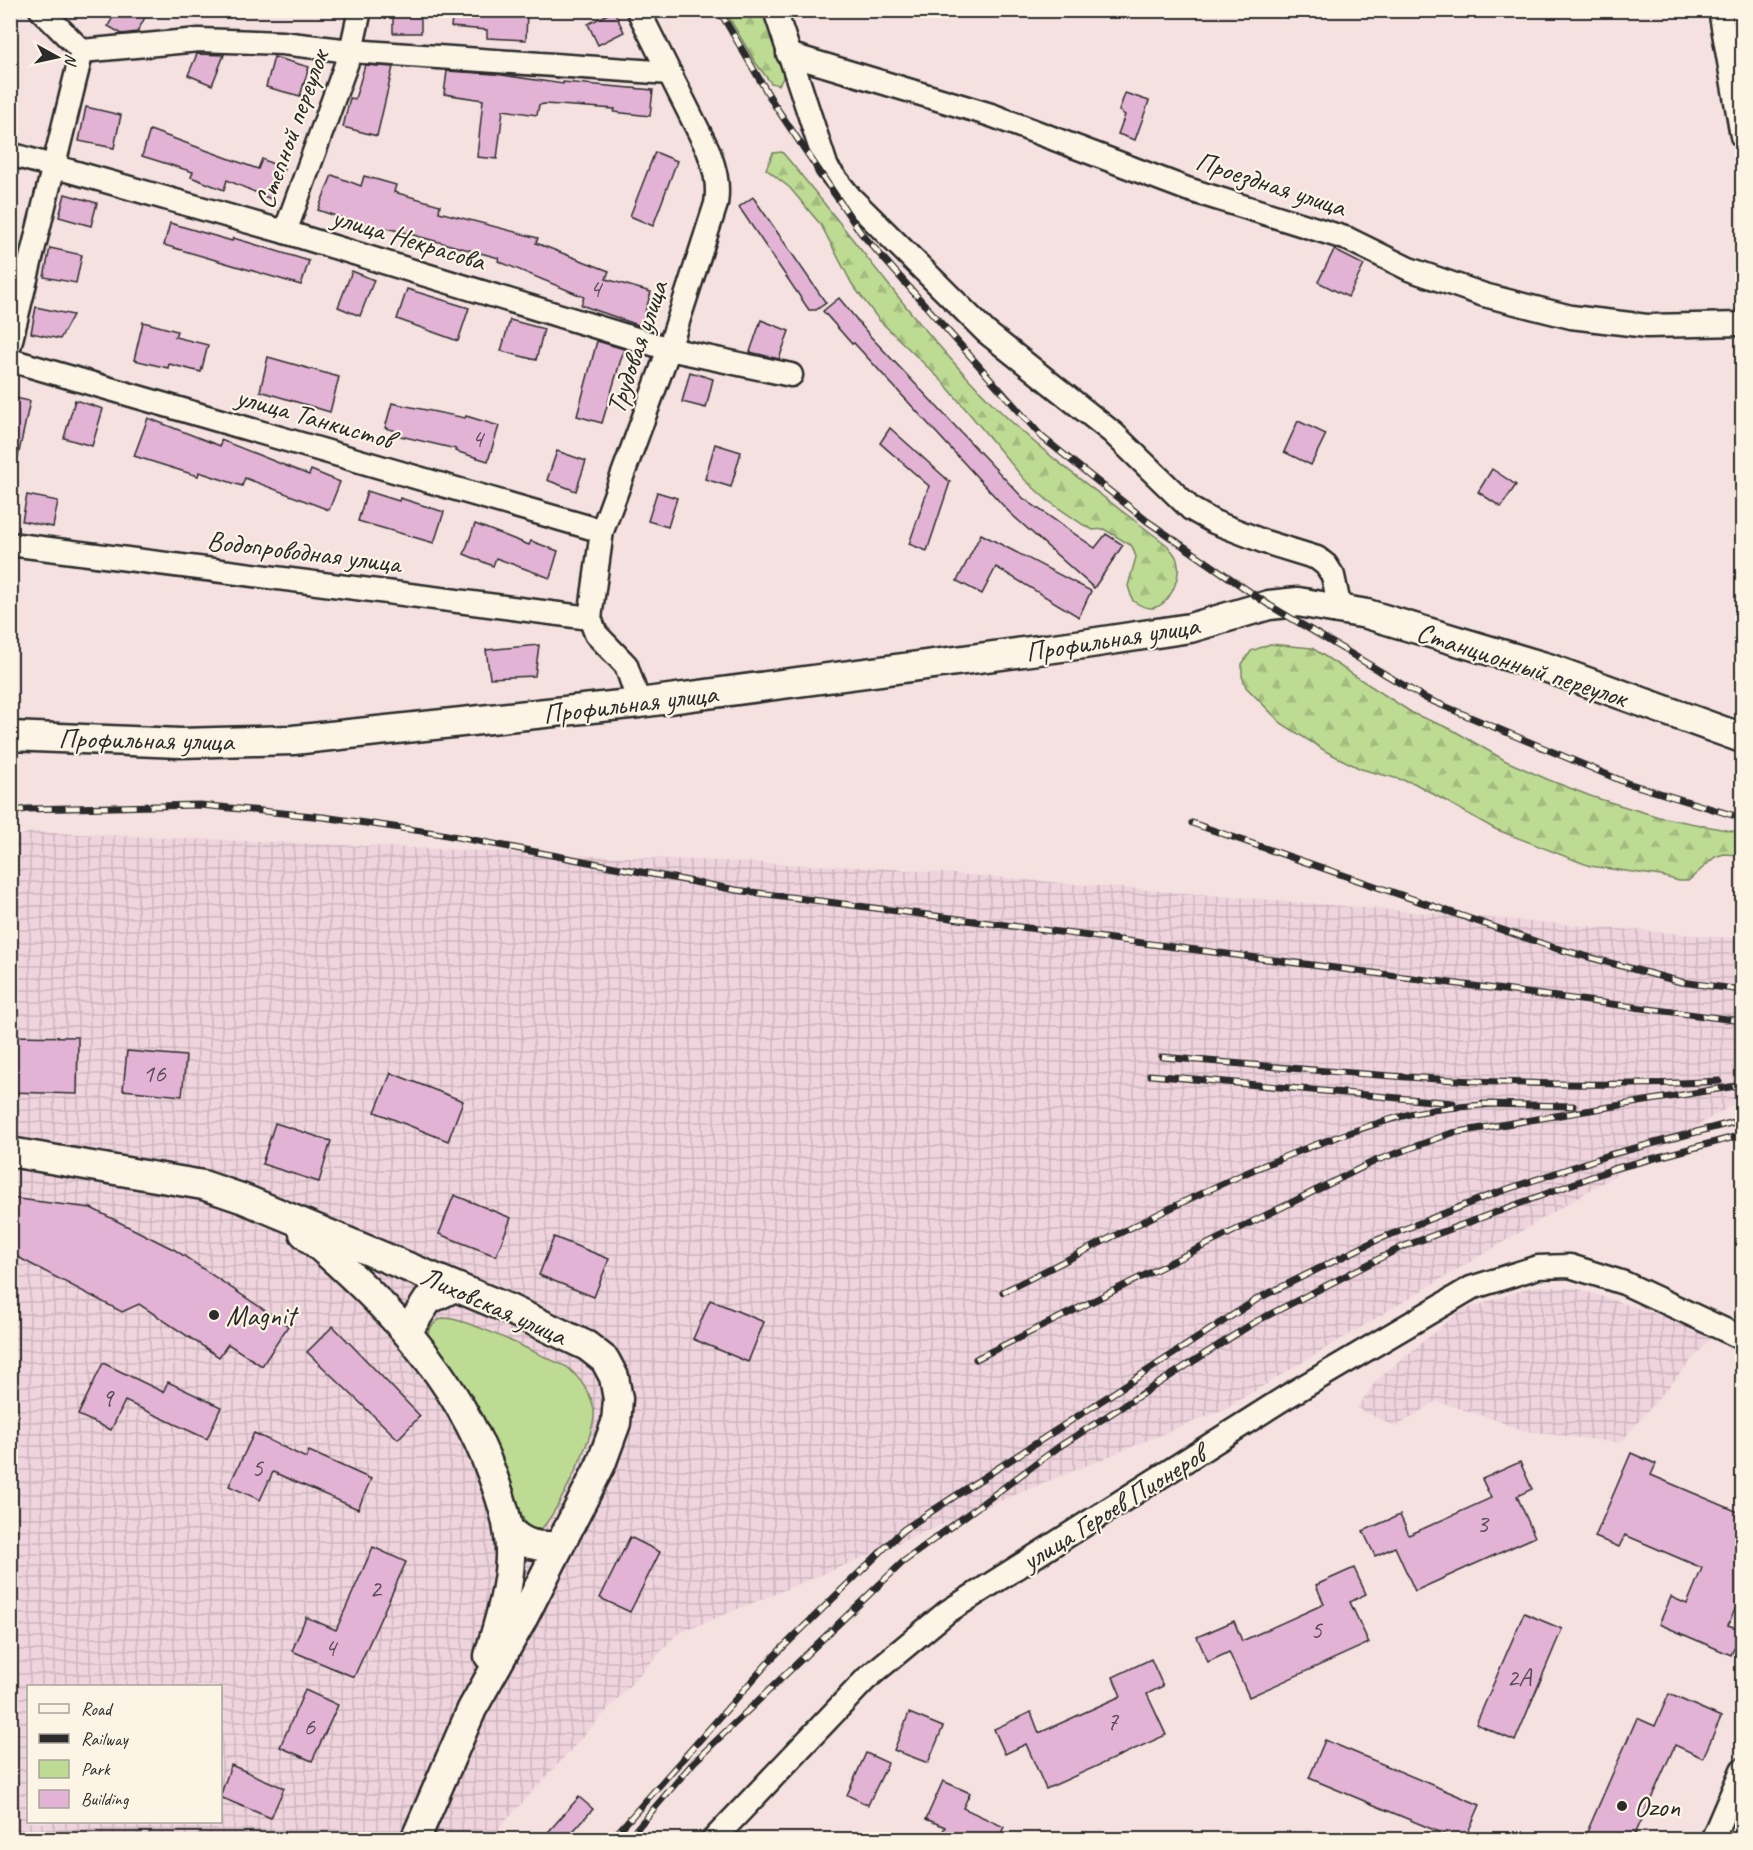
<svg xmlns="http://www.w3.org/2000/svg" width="1753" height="1850" font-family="Caveat,sans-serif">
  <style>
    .industrial { fill: url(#industrial-grid); fill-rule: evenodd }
    .green { fill: #bedb93; stroke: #74835f; stroke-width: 1.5 }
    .forest { fill: url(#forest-firs); stroke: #74835f; stroke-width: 1.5 }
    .building { fill: #e2b3d5; stroke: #2b2b2b; stroke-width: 1.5 }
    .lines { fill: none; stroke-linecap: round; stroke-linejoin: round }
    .minor-casing { stroke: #2b2b2b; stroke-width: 27 }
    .major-casing { stroke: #2b2b2b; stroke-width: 33 }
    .minor { stroke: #fcf5e5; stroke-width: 22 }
    .major { stroke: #fcf5e5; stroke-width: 28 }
    .rail-casing { stroke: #2b2b2b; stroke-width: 7 }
    .rail { stroke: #fcf5e5; stroke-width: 4.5; stroke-dasharray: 14; stroke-linecap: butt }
    .poi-dot { fill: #2b2b2b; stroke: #fcf5e5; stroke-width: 2 }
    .labels { text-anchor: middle; stroke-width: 4.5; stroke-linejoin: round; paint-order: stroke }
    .number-label { font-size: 26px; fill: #594d56 }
    .street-label { font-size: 28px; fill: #2b2b2b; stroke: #fcf5e5 }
    .poi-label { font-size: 28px; fill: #2b2b2b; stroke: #fcf5e5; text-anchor: start }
  </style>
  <defs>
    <pattern id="industrial-grid" width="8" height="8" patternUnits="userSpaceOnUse" patternTransform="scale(1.5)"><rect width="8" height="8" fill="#efd3dd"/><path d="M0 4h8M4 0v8" fill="none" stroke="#cdb5be"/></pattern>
    <pattern id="forest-firs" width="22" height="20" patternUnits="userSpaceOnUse" patternTransform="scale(1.5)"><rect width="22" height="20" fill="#bedb93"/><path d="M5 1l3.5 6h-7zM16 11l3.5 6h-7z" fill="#a3bc7f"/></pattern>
  </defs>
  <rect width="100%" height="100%" fill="#f4e1e0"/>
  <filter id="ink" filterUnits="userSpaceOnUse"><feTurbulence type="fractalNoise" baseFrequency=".0167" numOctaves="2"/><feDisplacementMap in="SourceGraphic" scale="12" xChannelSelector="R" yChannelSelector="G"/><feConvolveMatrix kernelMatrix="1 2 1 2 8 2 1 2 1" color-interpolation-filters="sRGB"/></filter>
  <g filter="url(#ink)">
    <!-- industrial -->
    <g class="industrial">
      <path d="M32,832L881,868L1742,939V1099L1226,1408L677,1634L500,1827L493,1839H11L10,838ZM28,1686H220V1822H28Z"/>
      <polygon points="1535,1286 1578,1289 1715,1333 1620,1443 1518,1430 1499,1421 1436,1401 1396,1427 1357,1408 1376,1381 1460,1311"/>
    </g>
    <!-- green -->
    <path class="green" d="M443,1318C469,1318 539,1355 567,1367C578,1376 592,1394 594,1410C597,1432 558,1512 542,1528L534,1529L526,1525L482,1422L427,1337C428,1328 435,1321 443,1318Z"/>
    <!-- forest -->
    <g class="forest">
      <polygon points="725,11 767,11 783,69 783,78 779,85 771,83 755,62"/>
      <path d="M782,152C852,234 913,324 990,401C1043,455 1107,499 1167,545C1170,549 1174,553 1176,557C1183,572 1172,602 1156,607C1148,610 1139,605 1133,601L1128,586L1136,557L1132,546L1104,529L1093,530L1082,524L1047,500L1024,479L943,382L879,320L852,284L821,225L790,188L766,169L773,153Z"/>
      <polygon points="1270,644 1312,648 1414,714 1451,729 1506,761 1549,780 1593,797 1659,817 1742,833 1742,855 1724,854 1715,857 1688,881 1679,881 1661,876 1590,866 1495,829 1414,783 1361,769 1327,752 1281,723 1246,687 1242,676 1242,664 1251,651"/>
    </g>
    <!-- building -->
    <g class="building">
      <polygon points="117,10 149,10 137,32 122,34 108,26"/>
      <rect x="393" y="10" width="28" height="23"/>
      <polygon points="453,10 527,10 526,40 487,38 487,30 451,27"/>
      <polygon points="614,11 624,32 598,45 588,24"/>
      <polygon points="197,54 224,55 212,85 188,75"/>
      <polygon points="274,57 309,67 300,96 266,87"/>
      <polygon points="365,65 393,67 377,136 343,127 350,98 355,99"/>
      <polygon points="447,71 495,74 563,84 563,82 653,90 650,116 614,112 615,109 545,104 539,105 537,115 503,110 497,159 477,157 483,100 444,94"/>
      <polygon points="1125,93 1149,101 1135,140 1118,134 1125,115 1119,111"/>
      <polygon points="86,107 121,115 114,148 79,141"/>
      <polygon points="150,130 258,169 262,159 284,169 271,199 227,180 224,190 191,177 193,172 142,156"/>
      <polygon points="655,152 677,161 653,226 630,216"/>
      <polygon points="332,175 361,186 364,176 396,185 394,192 440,205 439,212 538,238 536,243 609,271 606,279 651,292 641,326 581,305 584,297 498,261 499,258 383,227 382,232 318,210"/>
      <polygon points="65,194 97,203 91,226 59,217"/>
      <polygon points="753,197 826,303 816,310 809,310 739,207"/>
      <polygon points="170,223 232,241 233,238 247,242 309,261 301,285 164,245"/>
      <polygon points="50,248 82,255 76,283 44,277"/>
      <polygon points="1334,250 1364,265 1348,297 1318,282"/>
      <polygon points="352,271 374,280 360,316 338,307"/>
      <polygon points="407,289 469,308 458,341 397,319"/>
      <polygon points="839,298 871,337 1023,498 1095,548 1106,534 1123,545 1094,588 1010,513 854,343 852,344 823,311"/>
      <polygon points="36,307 73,315 60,339 31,333"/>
      <polygon points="510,320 544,329 536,360 501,351"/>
      <polygon points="761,320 789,331 779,359 750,352"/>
      <polygon points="143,322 177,331 175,337 208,345 201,372 169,364 168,368 134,360"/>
      <polygon points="597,341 624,349 602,423 577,416"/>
      <polygon points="268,357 339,377 330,412 260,391"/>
      <polygon points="690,372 713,379 706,408 682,402"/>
      <polygon points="10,397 30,401 18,457 10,456"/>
      <polygon points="75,400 103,409 92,446 64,438"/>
      <polygon points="392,403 465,418 466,416 499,426 488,461 455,451 456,449 396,435 397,431 385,428"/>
      <polygon points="148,418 220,446 221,440 309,475 311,470 340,482 329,510 245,478 242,486 199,472 198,476 134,456"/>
      <polygon points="1298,421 1326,434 1311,465 1284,452"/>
      <polygon points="890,428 950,482 927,551 909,544 929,486 880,443"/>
      <polygon points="715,444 741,452 731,487 705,479"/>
      <polygon points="557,451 586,461 576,491 547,480"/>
      <polygon points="1492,469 1516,485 1501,507 1478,492"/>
      <polygon points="367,491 399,501 400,498 444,512 434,543 358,521"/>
      <polygon points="657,492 677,498 668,527 648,521"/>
      <polygon points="27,495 58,501 53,527 22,521"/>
      <polygon points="475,524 529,545 531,541 558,551 550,578 496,558 493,566 464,554"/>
      <polygon points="981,534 1091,591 1079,617 996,567 982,594 957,581"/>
      <polygon points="539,645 535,676 490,678 486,650"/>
      <polygon points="10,1036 78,1037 77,1094 10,1092"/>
      <polygon points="127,1051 186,1056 182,1096 123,1090"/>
      <polygon points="391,1073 463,1101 448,1141 375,1112"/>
      <polygon points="275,1123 331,1141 319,1182 262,1164"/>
      <polygon points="454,1195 511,1218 496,1256 439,1234"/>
      <polygon points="10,1198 91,1208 175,1250 288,1326 262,1366 228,1344 219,1357 139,1304 122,1312 10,1253"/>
      <polygon points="554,1237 609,1259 594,1297 539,1275"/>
      <polygon points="710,1300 764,1322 748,1362 693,1339"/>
      <polygon points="333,1326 420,1416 398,1439 307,1352"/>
      <polygon points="103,1363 163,1392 168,1382 221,1407 207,1439 125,1401 111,1430 78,1415"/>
      <polygon points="254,1433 306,1458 309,1451 371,1479 358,1509 273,1472 260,1500 229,1486"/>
      <polygon points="1631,1453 1656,1464 1651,1475 1743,1514 1743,1592 1728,1625 1742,1630 1731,1655 1659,1624 1671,1597 1687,1604 1702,1568 1625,1535 1619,1547 1595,1537"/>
      <polygon points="1520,1462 1532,1489 1517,1496 1535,1537 1415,1591 1395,1547 1375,1556 1363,1531 1400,1515 1409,1535 1491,1498 1482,1479"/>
      <polygon points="630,1537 660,1552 630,1612 600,1598"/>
      <polygon points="373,1547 406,1562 354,1677 292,1651 306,1617 336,1630"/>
      <polygon points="1354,1568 1366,1594 1350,1602 1369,1643 1249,1697 1229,1652 1208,1662 1197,1637 1234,1621 1242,1641 1324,1604 1316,1585"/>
      <polygon points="1524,1613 1562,1629 1515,1741 1476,1724"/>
      <polygon points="1151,1659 1163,1686 1147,1694 1166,1735 1046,1789 1026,1744 1005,1754 994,1729 1031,1712 1039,1733 1121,1696 1113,1677"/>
      <polygon points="305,1690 338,1705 312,1761 280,1747"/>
      <polygon points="1669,1694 1721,1717 1703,1758 1675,1745 1633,1839 1584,1839 1637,1718 1655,1726"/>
      <polygon points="909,1713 943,1727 928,1763 894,1750"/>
      <polygon points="1325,1740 1480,1805 1465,1839 1456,1839 1309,1778"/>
      <polygon points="866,1753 888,1763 868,1805 847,1795"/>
      <polygon points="231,1765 284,1788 271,1818 220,1797"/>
      <polygon points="943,1781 970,1793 963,1808 1004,1827 998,1839 939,1839 945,1827 926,1819"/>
      <polygon points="579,1797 593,1809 566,1839 542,1839"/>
    </g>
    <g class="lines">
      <defs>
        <g id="minor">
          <path d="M638,10L708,150C715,169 719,184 716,204L669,349L602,531L590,618L596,634L626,665L639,703"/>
          <polyline points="775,10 827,168 850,197 986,332 1113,433 1191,509 1214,522 1265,542 1317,558 1326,565 1333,576 1340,609"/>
          <polyline points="1720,10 1742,136"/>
          <polyline points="82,51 199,40 282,43 351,51 670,73"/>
          <polyline points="788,54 991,115 1187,189 1348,239 1409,269 1484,295 1571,317 1647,326 1742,324"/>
          <polyline points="10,154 285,232 669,349 791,375"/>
          <polyline points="285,232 351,51 360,10"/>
          <polyline points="10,344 82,51 41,10"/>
          <polyline points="10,360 602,531"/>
          <polyline points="10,544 590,618"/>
          <polyline points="713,1840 866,1679 947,1612 1286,1397 1471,1288 1538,1267 1570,1266 1624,1283 1742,1338"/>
          <polyline points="1712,1840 1742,1770"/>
        </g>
        <g id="major">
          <polyline points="10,736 180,743 293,740 639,703 1084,644 1190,628 1269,605 1298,602 1367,614 1548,668 1742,738"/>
          <polyline points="10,1152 203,1185 244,1199 509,1309 587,1346 605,1360 614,1377 618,1399 616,1423 601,1464 521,1622 472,1709 415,1840"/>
          <path d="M304,1233C383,1300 456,1375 492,1474C502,1501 511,1528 510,1558C509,1592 498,1624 489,1656"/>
          <polyline points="407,1332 428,1300 455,1287"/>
          <path d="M509,1530C524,1545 538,1548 559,1545"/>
        </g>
      </defs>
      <!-- minor casing -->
      <use href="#minor" class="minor-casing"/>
      <!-- major casing -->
      <use href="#major" class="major-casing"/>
      <!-- minor -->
      <use href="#minor" class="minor"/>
      <!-- major -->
      <use href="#major" class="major"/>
      <defs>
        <g id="rail">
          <polyline points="719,10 774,104 861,233 1042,437 1147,521 1269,605 1425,698 1627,783 1742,818"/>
          <polyline points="10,812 27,809 200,805 323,817 436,833 736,890 1742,1021"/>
          <polyline points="1192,823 1555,948 1681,982 1742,990"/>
          <path d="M1162,1057C1347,1073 1534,1092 1719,1081"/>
          <polyline points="1150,1075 1453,1103"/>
          <polyline points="1483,1104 1573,1106"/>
          <path d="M1003,1292C1134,1227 1264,1154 1406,1115C1433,1108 1464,1107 1492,1104"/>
          <polyline points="976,1359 1375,1161 1452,1133 1742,1085"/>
          <polyline points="611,1840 773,1657 903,1530 1259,1298 1377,1240 1490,1195 1609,1155 1742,1120"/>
          <polyline points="627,1840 694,1762 903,1562 1060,1446 1255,1322 1402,1247 1613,1169 1742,1135"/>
        </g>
      </defs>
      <!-- rail casing -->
      <use href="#rail" class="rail-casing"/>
      <!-- rail -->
      <use href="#rail" class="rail"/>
    </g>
  </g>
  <!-- markers -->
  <g class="poi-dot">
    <circle cx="214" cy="1315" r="6"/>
    <circle cx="1622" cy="1806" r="6"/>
  </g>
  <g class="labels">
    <!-- number labels -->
    <g class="number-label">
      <text x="595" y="297">4</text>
      <text x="477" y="447">4</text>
      <text x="154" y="1082">16</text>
      <text x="107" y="1406">9</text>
      <text x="257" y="1476">5</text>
      <text x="1482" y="1532">3</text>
      <text x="375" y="1597">2</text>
      <text x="1316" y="1638">5</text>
      <text x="330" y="1656">4</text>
      <text x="1519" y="1686">2А</text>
      <text x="1112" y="1730">7</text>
      <text x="309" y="1735">6</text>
    </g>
    <!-- street labels -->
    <g class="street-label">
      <text transform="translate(291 129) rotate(-70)" y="10">Степной переулок</text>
      <text transform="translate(1271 183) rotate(18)" y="10">Проездная улица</text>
      <text transform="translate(409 238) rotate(17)" y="10">улица Некрасова</text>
      <text transform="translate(636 347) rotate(-71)" y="10">Трудовая улица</text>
      <text transform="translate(315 417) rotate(16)" y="10">улица Танкистов</text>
      <text transform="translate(304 551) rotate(7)" y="10">Водопроводная улица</text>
      <text transform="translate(1112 638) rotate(-9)" y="10">Профильная улица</text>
      <text transform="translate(1522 664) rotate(18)" y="10">Станционный переулок</text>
      <text transform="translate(630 703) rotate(-7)" y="10">Профильная улица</text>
      <text transform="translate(146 739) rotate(1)" y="10">Профильная улица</text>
      <text transform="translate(494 1305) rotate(24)" y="10">Лиховская улица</text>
      <text transform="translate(1113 1507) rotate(-32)" y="10">улица Героев Пионеров</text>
    </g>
    <!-- poi labels -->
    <g class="poi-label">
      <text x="226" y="1325">Magnit</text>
      <text x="1634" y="1816">Ozon</text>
    </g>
  </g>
  <!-- margin -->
  <rect width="1753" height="1850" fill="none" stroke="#fcf5e5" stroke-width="36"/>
  <rect x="18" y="18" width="1717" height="1814" fill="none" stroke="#2b2b2b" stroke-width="2" filter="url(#ink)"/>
  <!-- legend -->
  <rect x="27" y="1685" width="195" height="138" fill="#fcf5e5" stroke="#a8a49b" stroke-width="1.5"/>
  <rect x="39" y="1704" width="30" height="9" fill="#fcf5e5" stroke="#a8a49b" stroke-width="1.5"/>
  <text x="81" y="1715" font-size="18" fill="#2b2b2b">Road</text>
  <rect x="39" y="1734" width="30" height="9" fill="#2b2b2b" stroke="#a8a49b" stroke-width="1.5"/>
  <text x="81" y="1745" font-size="18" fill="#2b2b2b">Railway</text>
  <rect x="39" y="1760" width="30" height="18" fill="#bedb93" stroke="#a8a49b" stroke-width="1.5"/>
  <text x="81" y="1775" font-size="18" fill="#2b2b2b">Park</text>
  <rect x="39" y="1790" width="30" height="18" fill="#e2b3d5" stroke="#a8a49b" stroke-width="1.5"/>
  <text x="81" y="1805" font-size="18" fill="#2b2b2b">Building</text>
  <!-- north arrow -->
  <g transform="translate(57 57) rotate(98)" stroke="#fcf5e5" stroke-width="4.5" paint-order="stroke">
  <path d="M0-4.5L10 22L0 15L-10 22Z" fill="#2b2b2b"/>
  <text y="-9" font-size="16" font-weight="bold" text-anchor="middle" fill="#2b2b2b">N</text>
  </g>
</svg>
